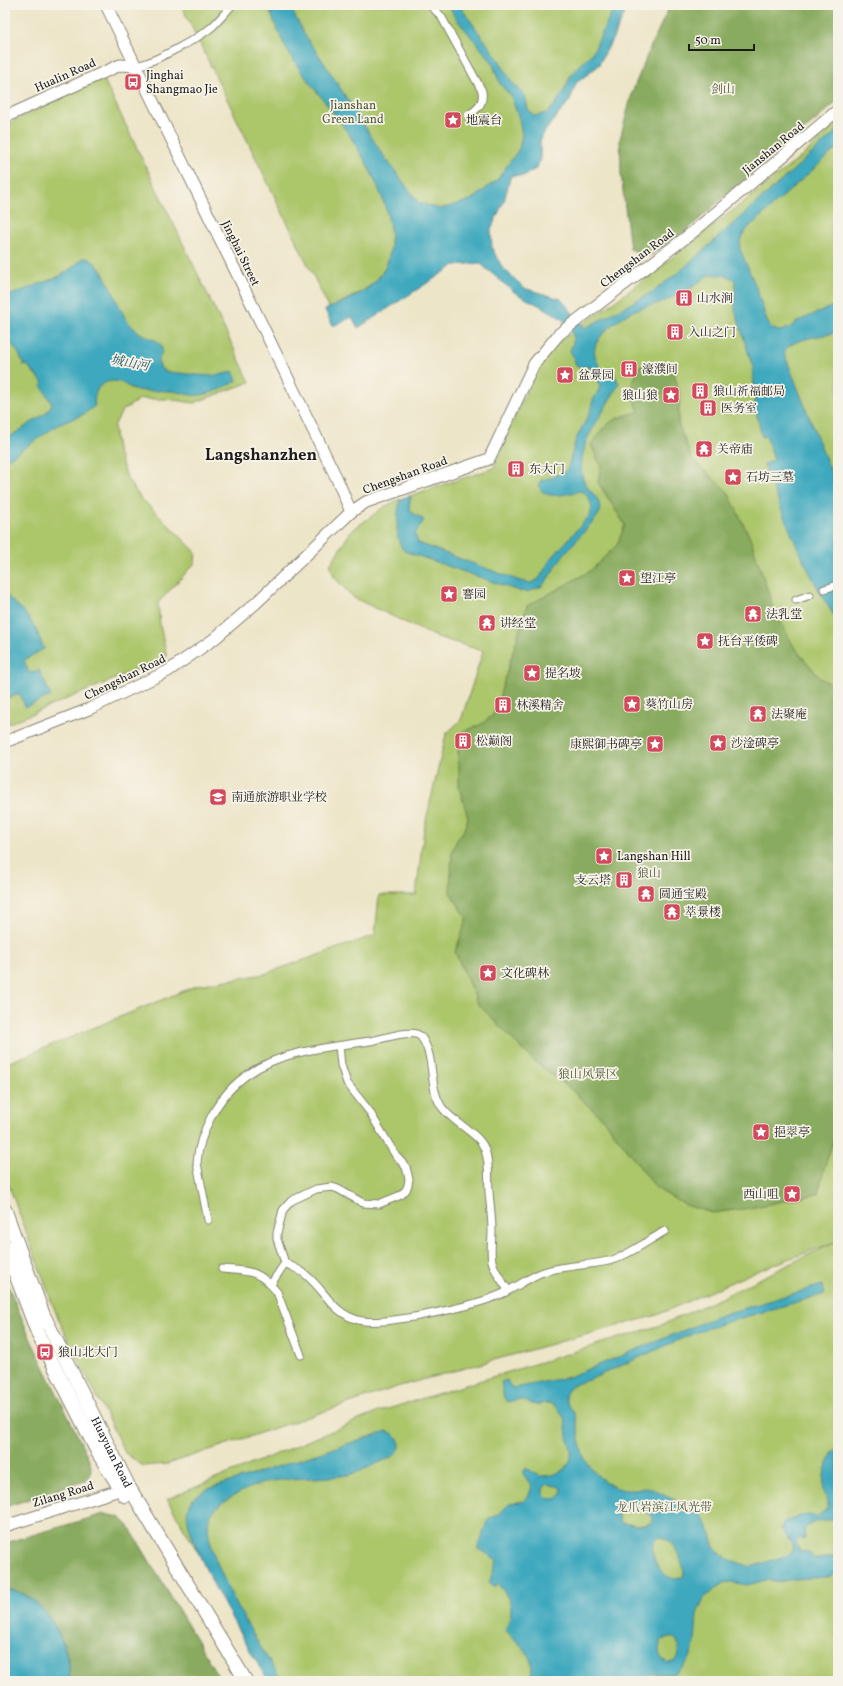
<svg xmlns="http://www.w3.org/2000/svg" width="843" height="1686" font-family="Vollkorn,'Noto Serif SC',serif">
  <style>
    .green { fill: #acc66b; stroke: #647144 }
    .forest { fill: #89ab5f; stroke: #52643e }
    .water { fill: #3ea8be; stroke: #2d626d; fill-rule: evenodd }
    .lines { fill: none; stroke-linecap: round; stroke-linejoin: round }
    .pedestrian-casing { stroke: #848072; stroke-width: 9 }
    .tertiary-casing { stroke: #848072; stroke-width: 13 }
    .secondary-casing { stroke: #848072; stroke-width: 15 }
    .pedestrian { stroke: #fff; stroke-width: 7 }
    .tertiary { stroke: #fff; stroke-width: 11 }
    .secondary { stroke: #fff; stroke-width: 13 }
    .labels { text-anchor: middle; stroke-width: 3.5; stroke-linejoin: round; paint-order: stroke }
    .street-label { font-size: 12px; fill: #1c1c1c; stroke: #f7f3e8 }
    .poi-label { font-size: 12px; fill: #1c1c1c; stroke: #f7f3e8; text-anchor: start }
    .park-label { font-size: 12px; fill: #4e5838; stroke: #f7f3e8 }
    .water-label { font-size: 13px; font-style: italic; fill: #2b5b65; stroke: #f7f3e8 }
    .district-label { font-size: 16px; font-weight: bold; fill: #1c1c1c; stroke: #f7f3e8 }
  </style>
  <rect width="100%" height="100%" fill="#f7f3e8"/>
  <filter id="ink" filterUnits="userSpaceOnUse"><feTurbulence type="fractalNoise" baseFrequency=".025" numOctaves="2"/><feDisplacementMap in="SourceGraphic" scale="8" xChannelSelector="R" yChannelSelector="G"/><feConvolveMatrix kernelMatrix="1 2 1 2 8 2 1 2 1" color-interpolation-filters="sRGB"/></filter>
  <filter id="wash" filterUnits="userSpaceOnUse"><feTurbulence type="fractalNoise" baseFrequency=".012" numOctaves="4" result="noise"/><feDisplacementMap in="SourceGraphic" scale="16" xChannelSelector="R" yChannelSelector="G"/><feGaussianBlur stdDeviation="0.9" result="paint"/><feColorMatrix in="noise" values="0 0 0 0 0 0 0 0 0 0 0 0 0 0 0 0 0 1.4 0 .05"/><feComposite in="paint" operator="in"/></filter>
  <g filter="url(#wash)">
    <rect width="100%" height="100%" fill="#ede5c8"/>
    <!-- green -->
    <g class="green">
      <path d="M181,5H628L616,32L598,66L576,83L570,100L545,131L540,141V159L537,168L523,176L511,175L497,180L471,200L440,209L418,203L391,229C394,279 369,289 329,308Z"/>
      <polygon points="103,78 250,382 194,403 166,399 140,399 122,411 114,426 117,450 128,480 140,497 196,552 195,563 158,603 160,625 167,657 5,725 5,125"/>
      <polygon points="838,122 838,1681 273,1681 167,1499 378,1412 661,1325 723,1297 834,1242 752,1273 657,1315 400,1386 168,1464 143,1466 125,1453 77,1357 73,1358 71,1352 74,1350 70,1342 68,1343 66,1335 55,1311 5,1175 5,1064 198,985 264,974 375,935 379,895 416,895 424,829 446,734 461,720 483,651 434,636 354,598 334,577 330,565 351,531 384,507 400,499 494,468 509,429 539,365 556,344 629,291 800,158"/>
    </g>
    <!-- forest -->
    <g class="forest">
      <polygon points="670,5 838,5 838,100 821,116 724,197 686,231 649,256 630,249 621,174 620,139 633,90 650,48"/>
      <path d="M653,362L673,368L680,397L678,423L692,459L728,492L751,540L773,607L794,647L820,678L838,688V1127L824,1168L818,1194L750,1208L712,1213L685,1205L656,1188L605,1121L567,1086L533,1060L478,1004L455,952L466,922V917L450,892L452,852L457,840L466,827L468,817L459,787V770L458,752L460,733L482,724L494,714L527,606L590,571L617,545L625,525L598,482L601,466L591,445C607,421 613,418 639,412L630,389L640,366Z"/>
      <path d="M5,1278L31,1340L88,1457C92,1466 93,1474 84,1481L5,1507Z"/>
      <path d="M104,1514L120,1517L128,1525L221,1681H69C73,1653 53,1615 31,1599C25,1593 13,1591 5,1590V1543Z"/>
    </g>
    <!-- water -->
    <g class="water">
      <path d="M267,5H289L306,37L321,58L381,152L418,202L440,209L471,200L497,180L519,149L522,135L519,119L511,96L500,84L492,62L454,16L449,5H459L499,60L511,81L525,95L528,109L534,116L547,113L554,106L564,91L571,75L593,52L615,5H628L616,32L598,66L576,83L570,100L545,131L540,141V159L537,168L523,176L511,175L504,201L491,229L492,248L502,267L524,288L561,299L585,328L652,292L679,272L838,130V147L747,229C742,236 739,240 740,249L756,287L767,321L772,329L780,331L789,328L798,321L838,304V332C824,336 787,339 784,353L838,490V622C806,573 784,519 764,464L774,460L766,436L762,437L755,407L753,368L735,310V281C731,275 716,274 709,275C705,276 701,282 697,284C688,290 677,295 667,300C657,305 646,306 635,310C622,316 590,338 595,355C596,360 600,371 607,371C609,371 611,371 613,371L619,384L589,435C584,446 580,463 582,475C585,493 606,496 598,516L564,554L547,580L542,586L528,592L519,591L404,551C393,537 398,515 400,499L411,496L409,507L413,513L424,520L415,534L418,543L520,581L531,583L539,579L550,560L590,515L592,509C591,502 588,494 581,491C569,493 540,503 539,483L540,481L560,474L567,470L576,439L590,412L593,400L601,386L589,366L581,367L576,365L570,350C588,320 530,304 513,291C502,282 491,273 480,263L455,265L358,328L352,317L333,326L325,310C345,301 370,292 382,273C411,229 362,151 335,115C320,95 303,76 290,55C280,39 275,22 267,5Z"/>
      <path d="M83,258C102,256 117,305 126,319C130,325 135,330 142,334C156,342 169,341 158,361L161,369L167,372C190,373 212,380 233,371L237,381C226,386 213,394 200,395C190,397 180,391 170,391C159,390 147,392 136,390C130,389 126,384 120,382C102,378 92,390 95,406L84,414L58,425L5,461V440L46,413L52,404L41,385L43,383L26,364L24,366L19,354L5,334V301L8,296L60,276L73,267Z"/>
      <polygon points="5,594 25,613 35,627 44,649 24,660 29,673 39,670 51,696 25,707 20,694 5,699"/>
      <path d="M822,1285L825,1294L724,1323L692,1334L589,1380C578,1383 569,1385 565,1396C567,1406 574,1410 576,1418C579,1431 579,1445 584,1457C592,1474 613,1492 633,1490C638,1490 643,1488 648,1487L701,1513L711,1533L714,1547L721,1554L728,1559L751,1567L785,1556L791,1552L793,1546L781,1528L784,1522C792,1518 808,1512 816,1517L827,1509C828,1502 825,1497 824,1490C822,1474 827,1458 838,1446V1522C828,1517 811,1521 804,1530L805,1539L803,1540L799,1538L796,1543L800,1552L808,1551L812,1557L816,1559L838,1556V1572L828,1577L794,1579L780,1582L766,1580L747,1585L730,1582L723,1583L704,1598L699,1609L697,1614L695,1643L690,1658L685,1665L674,1674H651L648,1681H530C537,1654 521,1648 505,1629C516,1609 511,1599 497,1583L494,1588L489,1583L497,1560L479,1549V1545L488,1519L498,1515L509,1504L524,1501L529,1495L532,1486L523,1474L525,1469H528L540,1476C554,1476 571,1471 571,1454C572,1448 568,1442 567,1436C566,1424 565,1414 555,1406C547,1400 539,1406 531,1404C528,1403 525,1401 523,1400C518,1399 512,1401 507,1402L504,1398L501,1382L507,1380L510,1386L514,1388L569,1377L721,1315ZM548,1484L560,1487L562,1491L561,1495L556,1499C548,1498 542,1497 543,1488ZM630,1508L645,1509L652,1517L651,1523L639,1526L622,1523L619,1520V1513ZM659,1537C673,1537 684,1563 684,1575C667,1592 640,1547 659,1537ZM669,1637L675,1638C680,1644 679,1654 675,1661L669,1663C658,1658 658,1652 661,1641Z"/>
      <path d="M387,1431C396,1434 400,1439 400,1447C397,1457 385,1460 376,1464C367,1468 358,1473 348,1475C323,1479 297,1477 272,1481C255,1484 214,1501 209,1519C201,1554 262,1650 282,1681H269L260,1668C244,1639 179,1534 188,1507C191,1498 200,1493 208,1489Z"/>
      <path d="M5,1590C11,1590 18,1591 23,1594C50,1606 73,1653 69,1681H5Z"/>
    </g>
  </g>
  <g filter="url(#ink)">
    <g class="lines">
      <defs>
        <g id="pedestrian">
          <path d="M430,5L441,16L482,91C484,104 478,109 468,115"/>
          <path d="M136,66C155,62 199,38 213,26C220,19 226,12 232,5"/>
          <polyline points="824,589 838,585"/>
          <polyline points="796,600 810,595"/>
          <path d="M339,1046L341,1065L347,1083L369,1111L396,1156L406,1167L409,1179L408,1185L406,1190L401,1195L379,1204L363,1203L338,1189L332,1187L316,1189L291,1201L283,1210L277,1233V1239L285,1263C292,1267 301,1270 306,1275C326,1291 331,1312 358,1320C383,1327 472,1306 497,1296C513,1290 527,1278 543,1272C565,1265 589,1266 612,1260C629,1255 649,1240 665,1231"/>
          <path d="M208,1220L197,1163C198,1146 204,1130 212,1115C247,1050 312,1051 375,1040C386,1038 414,1028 421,1037C436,1057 428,1085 441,1106C452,1123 480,1133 485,1150C490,1163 488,1179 489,1192C490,1205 492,1218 492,1231C492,1240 490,1252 492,1261C494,1271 503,1282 508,1290"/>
          <path d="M222,1269C250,1271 259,1270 277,1292L301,1355"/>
          <polyline points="271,1284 285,1263"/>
        </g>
        <g id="tertiary">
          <polyline points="106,5 337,479 351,512"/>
          <polyline points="5,117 120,65 136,66"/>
          <polyline points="5,742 89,709 168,671 214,639 256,603 351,512 366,502 489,459 534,364 559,334 693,232 838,110"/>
          <polyline points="5,1526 129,1487"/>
        </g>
        <g id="secondary">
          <path id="s1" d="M5,1210L43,1314L129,1487L246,1681"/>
          <polyline points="5,1246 38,1334 98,1453 125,1496"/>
        </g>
      </defs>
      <!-- pedestrian casing -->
      <use href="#pedestrian" class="pedestrian-casing"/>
      <!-- tertiary casing -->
      <use href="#tertiary" class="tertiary-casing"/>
      <!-- secondary casing -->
      <use href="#secondary" class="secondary-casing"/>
      <!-- pedestrian -->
      <use href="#pedestrian" class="pedestrian"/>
      <!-- tertiary -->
      <use href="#tertiary" class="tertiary"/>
      <!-- secondary -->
      <use href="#secondary" class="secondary"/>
    </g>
  </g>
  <!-- icons -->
  <defs>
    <symbol id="bus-square" viewBox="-11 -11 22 22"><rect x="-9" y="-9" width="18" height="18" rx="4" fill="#d1495b" stroke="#f7f3e8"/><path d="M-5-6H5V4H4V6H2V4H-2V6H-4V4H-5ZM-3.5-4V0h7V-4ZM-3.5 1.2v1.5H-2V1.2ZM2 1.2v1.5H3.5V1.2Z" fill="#fff"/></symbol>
    <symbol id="sight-square" viewBox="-11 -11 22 22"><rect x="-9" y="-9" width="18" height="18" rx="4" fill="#d1495b" stroke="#f7f3e8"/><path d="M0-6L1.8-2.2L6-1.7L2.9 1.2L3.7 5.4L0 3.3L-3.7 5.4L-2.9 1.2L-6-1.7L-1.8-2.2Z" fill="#fff"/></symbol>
    <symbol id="building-square" viewBox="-11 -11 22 22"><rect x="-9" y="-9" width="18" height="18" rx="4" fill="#d1495b" stroke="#f7f3e8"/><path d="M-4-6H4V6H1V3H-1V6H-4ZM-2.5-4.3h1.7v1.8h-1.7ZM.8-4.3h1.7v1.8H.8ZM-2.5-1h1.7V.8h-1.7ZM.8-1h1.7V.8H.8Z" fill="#fff"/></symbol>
    <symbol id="temple-square" viewBox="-11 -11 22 22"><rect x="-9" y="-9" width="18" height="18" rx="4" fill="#d1495b" stroke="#f7f3e8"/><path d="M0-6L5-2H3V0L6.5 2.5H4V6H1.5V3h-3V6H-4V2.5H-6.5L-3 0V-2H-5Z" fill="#fff"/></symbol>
    <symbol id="school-square" viewBox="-11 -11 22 22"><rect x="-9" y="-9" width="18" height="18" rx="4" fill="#d1495b" stroke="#f7f3e8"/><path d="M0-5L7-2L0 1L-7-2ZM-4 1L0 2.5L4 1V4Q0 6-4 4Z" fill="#fff"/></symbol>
  </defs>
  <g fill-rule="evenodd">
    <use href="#bus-square" x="123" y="72" width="20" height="20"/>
    <use href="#sight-square" x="443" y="110" width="20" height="20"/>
    <use href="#building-square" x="674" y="288" width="20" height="20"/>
    <use href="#building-square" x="665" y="322" width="20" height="20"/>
    <use href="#building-square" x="619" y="359" width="20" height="20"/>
    <use href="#sight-square" x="555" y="365" width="20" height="20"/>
    <use href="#building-square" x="690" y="381" width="20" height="20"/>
    <use href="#sight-square" x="661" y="385" width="20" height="20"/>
    <use href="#building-square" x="698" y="398" width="20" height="20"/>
    <use href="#temple-square" x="694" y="439" width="20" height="20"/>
    <use href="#building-square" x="506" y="459" width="20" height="20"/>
    <use href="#sight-square" x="723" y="467" width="20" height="20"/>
    <use href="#sight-square" x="617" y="568" width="20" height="20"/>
    <use href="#sight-square" x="439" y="584" width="20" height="20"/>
    <use href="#temple-square" x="743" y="604" width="20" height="20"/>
    <use href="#temple-square" x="477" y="613" width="20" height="20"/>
    <use href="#sight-square" x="695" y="631" width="20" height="20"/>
    <use href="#sight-square" x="522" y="663" width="20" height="20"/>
    <use href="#sight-square" x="622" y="694" width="20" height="20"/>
    <use href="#building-square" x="493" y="695" width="20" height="20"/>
    <use href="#temple-square" x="748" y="704" width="20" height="20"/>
    <use href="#building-square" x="453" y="731" width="20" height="20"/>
    <use href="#sight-square" x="708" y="733" width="20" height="20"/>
    <use href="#sight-square" x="645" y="734" width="20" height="20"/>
    <use href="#school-square" x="208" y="787" width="20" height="20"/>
    <use href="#sight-square" x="594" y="846" width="20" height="20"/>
    <use href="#building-square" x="614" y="870" width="20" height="20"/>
    <use href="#temple-square" x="636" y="884" width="20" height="20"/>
    <use href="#temple-square" x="662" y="902" width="20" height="20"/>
    <use href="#sight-square" x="478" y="963" width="20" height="20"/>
    <use href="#sight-square" x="751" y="1122" width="20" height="20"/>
    <use href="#sight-square" x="782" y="1184" width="20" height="20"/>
    <use href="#bus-square" x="35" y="1342" width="20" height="20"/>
  </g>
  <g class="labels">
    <!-- street labels -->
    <g class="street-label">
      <text transform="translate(65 75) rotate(-24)" y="4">Hualin Road</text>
      <text transform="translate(773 148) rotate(-39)" y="4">Jianshan Road</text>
      <text transform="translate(241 253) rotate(64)" y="4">Jinghai Street</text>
      <text transform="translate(637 258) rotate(-37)" y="4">Chengshan Road</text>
      <text transform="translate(405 475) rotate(-20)" y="4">Chengshan Road</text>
      <text transform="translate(125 677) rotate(-26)" y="4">Chengshan Road</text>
      <text dy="4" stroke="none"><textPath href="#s1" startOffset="265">Huayuan Road</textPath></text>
      <text transform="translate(63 1494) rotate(-17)" y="4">Zilang Road</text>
    </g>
    <!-- poi labels -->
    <g class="poi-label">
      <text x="146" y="79">Jinghai<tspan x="146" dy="14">Shangmao Jie</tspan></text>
      <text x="466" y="124">地震台</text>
      <text x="697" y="302">山水涧</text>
      <text x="688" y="336">入山之门</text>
      <text x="642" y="373">濠濮间</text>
      <text x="578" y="379">盆景园</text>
      <text x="713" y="395">狼山祈福邮局</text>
      <text x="658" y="399" text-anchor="end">狼山狼</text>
      <text x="721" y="412">医务室</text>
      <text x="717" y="453">关帝庙</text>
      <text x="529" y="473">东大门</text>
      <text x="746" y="481">石坊三墓</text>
      <text x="640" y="582">望江亭</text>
      <text x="462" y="598">謇园</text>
      <text x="766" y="618">法乳堂</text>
      <text x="500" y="627">讲经堂</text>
      <text x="718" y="645">抚台平倭碑</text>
      <text x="545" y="677">提名坡</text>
      <text x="645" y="708">葵竹山房</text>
      <text x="516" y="709">林溪精舍</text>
      <text x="771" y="718">法聚庵</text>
      <text x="476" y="745">松巅阁</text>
      <text x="731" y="747">沙淦碑亭</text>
      <text x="642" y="748" text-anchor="end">康熙御书碑亭</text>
      <text x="231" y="801">南通旅游职业学校</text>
      <text x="617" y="860">Langshan Hill</text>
      <text x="611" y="884" text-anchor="end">支云塔</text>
      <text x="659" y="898">圆通宝殿</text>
      <text x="685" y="916">萃景楼</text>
      <text x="501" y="977">文化碑林</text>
      <text x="774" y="1136">挹翠亭</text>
      <text x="779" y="1198" text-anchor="end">西山咀</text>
      <text x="58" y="1356">狼山北大门</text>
    </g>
    <!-- park labels -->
    <g class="park-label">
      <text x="723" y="93">剑山</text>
      <text x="353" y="109">Jianshan<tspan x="353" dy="14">Green Land</tspan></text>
      <text x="649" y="877">狼山</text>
      <text x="588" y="1078">狼山风景区</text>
      <text x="664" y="1511">龙爪岩滨江风光带</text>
    </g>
    <!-- water labels -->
    <g class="water-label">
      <text transform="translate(130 362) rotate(10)" y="5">城山河</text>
    </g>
    <!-- district labels -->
    <g class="district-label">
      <text x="261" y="460">Langshanzhen</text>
    </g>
  </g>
  <!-- margin -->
  <rect width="843" height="1686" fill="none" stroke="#f7f3e8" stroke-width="20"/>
  <!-- scale -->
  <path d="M689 44v6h65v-6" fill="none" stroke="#1c1c1c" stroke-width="2"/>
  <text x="695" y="44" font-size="12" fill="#1c1c1c" stroke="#f7f3e8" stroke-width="3" paint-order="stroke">50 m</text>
</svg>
